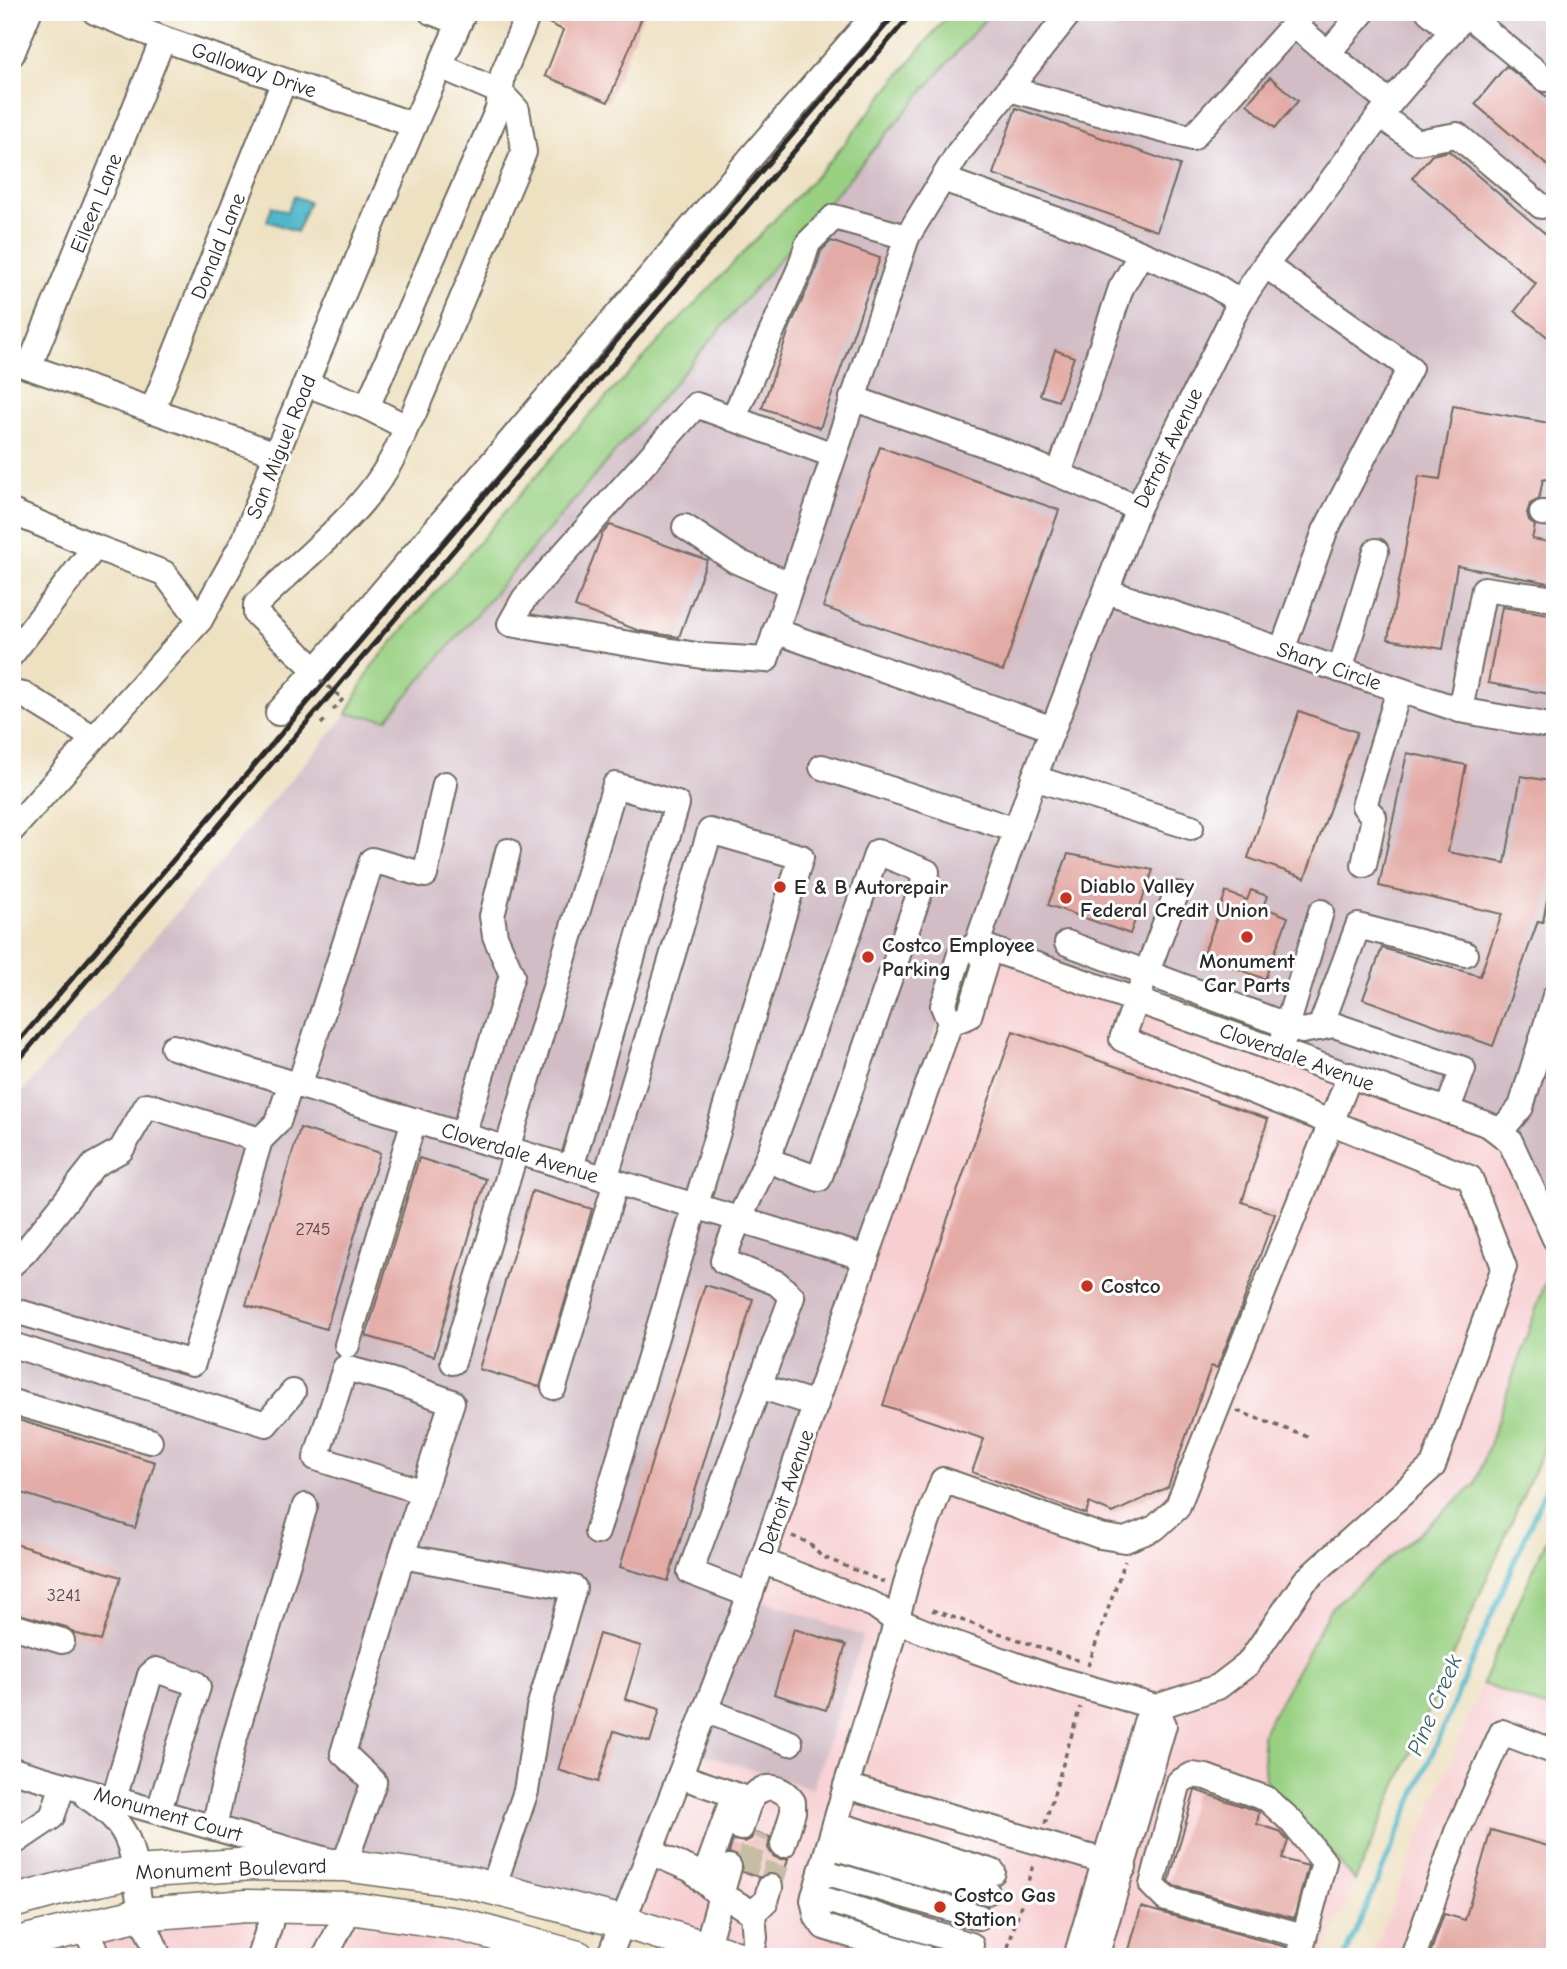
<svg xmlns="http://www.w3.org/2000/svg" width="1567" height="1969" font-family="'Comic Neue',sans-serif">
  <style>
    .built { fill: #f7cfd2 }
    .industrial { fill: #d2bdc6 }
    .green { fill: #99d082; stroke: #627e56; stroke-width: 2 }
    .water { fill: url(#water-ripples); stroke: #3b707a; stroke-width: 2 }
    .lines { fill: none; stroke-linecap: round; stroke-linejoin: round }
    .stream { stroke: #4bb6c8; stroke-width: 5 }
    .building { fill: #e4aaa5 }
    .minor-tunnel { stroke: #c7bda4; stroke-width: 24; stroke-dasharray: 24 12; stroke-linecap: butt }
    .minor-casing { stroke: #6f6b60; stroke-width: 28 }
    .major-casing { stroke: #6f6b60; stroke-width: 35 }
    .path { stroke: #6f6b60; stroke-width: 3.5; stroke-dasharray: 5 5; stroke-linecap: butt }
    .minor { stroke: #fff; stroke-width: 24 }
    .major { stroke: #fff; stroke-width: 32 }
    .rail { stroke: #2b2b2b; stroke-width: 5 }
    .path-bridge { stroke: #6f6b60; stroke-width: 3.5; stroke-dasharray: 5 5; stroke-linecap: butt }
    .poi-dot { fill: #c8321e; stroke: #fff; stroke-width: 2.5 }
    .labels { text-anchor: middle; stroke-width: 6; stroke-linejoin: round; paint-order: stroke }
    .number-label { font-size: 18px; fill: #594b4a }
    .street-label { font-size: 21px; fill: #2b2b2b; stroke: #fff }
    .poi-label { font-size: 21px; font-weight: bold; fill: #2b2b2b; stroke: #fff; text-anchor: start }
    .water-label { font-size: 23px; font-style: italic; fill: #38636a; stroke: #fff }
  </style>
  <defs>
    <pattern id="water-ripples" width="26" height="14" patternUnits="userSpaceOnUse" patternTransform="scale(1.75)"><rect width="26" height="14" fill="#4bb6c8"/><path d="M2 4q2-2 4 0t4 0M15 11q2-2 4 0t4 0" fill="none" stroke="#3f94a3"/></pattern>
  </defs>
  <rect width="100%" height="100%" fill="#fff"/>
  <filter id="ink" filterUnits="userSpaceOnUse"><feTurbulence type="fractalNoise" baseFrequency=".0143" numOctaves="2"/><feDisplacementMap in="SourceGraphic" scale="14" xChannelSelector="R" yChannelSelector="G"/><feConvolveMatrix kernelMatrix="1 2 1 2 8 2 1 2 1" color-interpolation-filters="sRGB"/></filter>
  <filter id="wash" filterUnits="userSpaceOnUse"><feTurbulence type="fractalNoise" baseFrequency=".00686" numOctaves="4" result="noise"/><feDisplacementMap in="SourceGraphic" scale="28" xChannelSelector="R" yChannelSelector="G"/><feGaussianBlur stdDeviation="1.57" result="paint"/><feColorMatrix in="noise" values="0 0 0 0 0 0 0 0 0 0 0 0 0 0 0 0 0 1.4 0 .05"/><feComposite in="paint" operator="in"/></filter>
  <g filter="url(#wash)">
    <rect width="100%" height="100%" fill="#eee1c2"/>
    <!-- built -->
    <g class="built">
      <polygon points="977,944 1489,1125 1555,1239 1555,1280 1545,1283 1475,1485 1331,1608 1331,1852 1355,1881 1323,1957 735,1957 623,1922 690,1750 812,1789 750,1595 950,1023 969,1016"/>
      <polygon points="1482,1684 1555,1711 1555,1957 1371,1957"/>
      <polygon points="247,1906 578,1957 12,1957"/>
    </g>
    <!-- industrial -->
    <polygon class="industrial" points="991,12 1555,12 1555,1239 1510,1141 977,944 960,955 750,1596 863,1636 813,1789 690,1750 623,1922 105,1809 136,1872 12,1902 12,1104 347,714 387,719"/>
    <!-- green -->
    <g class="green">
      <polygon points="950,12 991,12 387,719 347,714 371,667 582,423 831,160"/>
      <polygon points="1555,1280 1555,1422 1355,1881 1331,1852 1265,1781 1262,1734 1331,1608 1475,1485 1545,1283"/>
      <polygon points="1555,1521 1555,1711 1482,1684"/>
    </g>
    <!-- water -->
    <polygon class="water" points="294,196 309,202 297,232 267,221 272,206 287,212"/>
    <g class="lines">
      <!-- stream -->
      <polyline class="stream" points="1345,1957 1555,1467"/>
    </g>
    <g id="blocks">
      <!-- building -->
      <g class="building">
        <polygon points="544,12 644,12 608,102 545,76 563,30 542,20"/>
        <polygon points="1506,66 1555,103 1555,172 1475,104"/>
        <polygon points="1270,77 1298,101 1275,128 1247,104"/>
        <polygon points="1016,108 1180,165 1157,231 993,174"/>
        <polygon points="1449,151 1555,242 1555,343 1515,311 1536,284 1412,178 1432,155"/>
        <polygon points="831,241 880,258 820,428 762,408 790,327 814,274 821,251"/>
        <polygon points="1055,350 1074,357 1058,401 1040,395"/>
        <polygon points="1453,406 1555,424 1555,481 1543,479 1539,499 1530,504 1527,513 1529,520 1535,526 1532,539 1555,543 1555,584 1457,566 1443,649 1388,639 1419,476 1440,479"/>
        <polygon points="880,447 1059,510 1003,671 823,607"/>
        <polygon points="610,525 707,560 679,637 640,631 575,607 602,534"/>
        <polygon points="1502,607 1555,615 1555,695 1488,683"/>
        <polygon points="1299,711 1357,732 1305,878 1248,858"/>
        <polygon points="1407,753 1466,765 1448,852 1505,863 1521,776 1555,782 1555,856 1543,922 1538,921 1493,1046 1363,999 1382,948 1480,976 1502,914 1379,886"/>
        <polygon points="1068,854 1153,870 1130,934 1048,905"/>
        <polygon points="1251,890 1267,896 1263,907 1288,917 1265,979 1203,956 1226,892 1247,900"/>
        <polygon points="1013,1031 1268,1119 1242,1202 1275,1214 1239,1313 1217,1368 1211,1366 1168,1487 1113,1513 1089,1503 1086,1514 972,1472 984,1439 883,1405"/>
        <polygon points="300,1128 380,1153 326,1329 246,1305"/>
        <polygon points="419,1158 486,1179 434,1356 366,1336"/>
        <polygon points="532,1191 592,1209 540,1387 479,1369"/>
        <polygon points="705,1285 753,1299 668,1581 620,1567"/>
        <polygon points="12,1418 155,1462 135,1528 12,1490"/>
        <polygon points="12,1543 121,1577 101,1641 74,1633 66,1627 12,1612"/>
        <polygon points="794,1629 846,1645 826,1710 774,1694"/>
        <polygon points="599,1634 641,1646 625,1699 660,1709 650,1742 614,1731 598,1782 558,1770"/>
        <polygon points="1195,1790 1259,1812 1257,1824 1279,1831 1288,1841 1282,1859 1308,1866 1294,1918 1174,1886 1169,1881"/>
        <polygon points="1491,1830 1555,1848 1555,1957 1429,1957 1444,1914 1465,1920"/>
        <polygon points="755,1833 770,1837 768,1848 773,1856 779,1859 788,1859 782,1879 773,1873 766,1873 758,1879 759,1877 743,1872 743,1864 740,1857 729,1853 733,1840 745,1842 751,1839"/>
        <polygon points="1141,1907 1286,1947 1284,1957 1127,1957"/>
      </g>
    </g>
  </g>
  <g filter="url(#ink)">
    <use href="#blocks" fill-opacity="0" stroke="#6f6b60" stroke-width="2"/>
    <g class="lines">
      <!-- minor-tunnel -->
      <g class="minor-tunnel">
        <polyline points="745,1872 757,1833"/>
        <polyline points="770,1887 783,1845"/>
      </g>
      <defs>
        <g id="minor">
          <polyline points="95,12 163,39 414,125"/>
          <polyline points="431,12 459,22"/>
          <polyline points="1363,12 1328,53 1390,103"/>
          <polyline points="1429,12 1452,31"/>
          <polyline points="1468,12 1380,115 1306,215 1265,265 1240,302 1138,508 1034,778 977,944 1489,1125 1510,1141 1555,1239"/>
          <polyline points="1466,14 1545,79 1555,79"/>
          <polyline points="1294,25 1328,53"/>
          <polyline points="12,54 29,12"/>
          <polyline points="1009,89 1192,138 1305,12"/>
          <polyline points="1380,115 1417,142 1457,135 1541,206"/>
          <polyline points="943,179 1083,229 1211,283 1240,302"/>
          <polyline points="1265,265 1410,368 1325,531 1282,650"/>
          <polyline points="12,361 276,454"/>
          <polyline points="29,367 163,39"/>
          <polyline points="306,384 367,407 406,427 413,415 524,152 517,110 500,92 440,66"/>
          <polyline points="852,398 1003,451 1138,508"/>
          <polyline points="367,407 498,109 503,74 529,12"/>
          <polyline points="152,411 284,81"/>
          <polyline points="733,419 800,268 808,243 834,217 907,237"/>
          <path d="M406,427C381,503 310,550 256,605V614L316,670L764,142L877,12"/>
          <polyline points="833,455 696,405 524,599 510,624 702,656 766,660 907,237 959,152 1070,12"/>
          <polyline points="1059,474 1121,288 1141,254"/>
          <polyline points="12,512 95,547 164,573 200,620"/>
          <polyline points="1542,513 1555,514"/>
          <polyline points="685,527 736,561 791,585"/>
          <polyline points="1106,591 1460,710 1555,727"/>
          <polyline points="775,631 1053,729"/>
          <polyline points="12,654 95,547"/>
          <polyline points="1340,670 1376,551"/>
          <polyline points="12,693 24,695 94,738"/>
          <polyline points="1460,710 1484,589 1555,599"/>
          <polyline points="278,713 316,670"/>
          <polyline points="822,767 1016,830"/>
          <polyline points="1034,778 1191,827"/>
          <polyline points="12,830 200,620 245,539 276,454 414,125 464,12"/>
          <polyline points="1364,865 1374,817 1364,806 1399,690"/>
          <polyline points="1067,943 1302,1031 1334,1025 1463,1069 1447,1111"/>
          <polyline points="1320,1028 1358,926 1465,954"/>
          <polyline points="1283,1040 1321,912"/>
          <polyline points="173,1047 866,1258"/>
          <polyline points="299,1086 372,860 425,875 445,784"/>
          <polyline points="1500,1132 1521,1107 1555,996"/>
          <polyline points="463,1135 512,975 495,936 492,916 508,851"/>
          <polyline points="260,1140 278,1122 291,1083"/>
          <polyline points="507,1149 615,785 677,804 571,1168"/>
          <polyline points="12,1264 25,1252 94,1165 121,1150 147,1105 260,1140 193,1363 12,1310"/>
          <polyline points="12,1345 266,1424 293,1392"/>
          <polyline points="347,1345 414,1120"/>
          <polyline points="453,1362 516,1151"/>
          <polyline points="759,1386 816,1404"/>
          <polyline points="554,1387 616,1182"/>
          <polyline points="12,1402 150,1441"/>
          <polyline points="597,1532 801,857 710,831 605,1179"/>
          <polyline points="402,1556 574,1588 539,1708 526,1791 493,1888"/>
          <polyline points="762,1561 874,1605 895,1620 948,1641 1050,1677 1156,1707 1218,1687 1248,1664 1305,1581 1433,1466 1504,1267 1470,1178 1122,1039 1176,894"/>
          <path d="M750,1595L690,1572L792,1297L777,1283L723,1261C734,1224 755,1190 769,1154C807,1054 842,953 877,852L927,872L819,1179L767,1160"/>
          <polyline points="12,1626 62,1641"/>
          <polyline points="705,1710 790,1743"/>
          <polyline points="12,1770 344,1865 374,1782 343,1753 402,1556 452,1402 390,1380 345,1368 316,1458 423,1492"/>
          <polyline points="680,1776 750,1800"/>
          <polyline points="846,1786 813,1900 817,1917 824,1927 923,1957"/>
          <path d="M87,1797C140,1831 130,1856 141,1911C144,1925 152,1939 157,1952L155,1957"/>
          <polyline points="114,1799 150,1675 156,1670 195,1683 198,1687 159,1810"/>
          <polyline points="835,1824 993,1872"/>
          <polyline points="214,1827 233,1743 305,1506"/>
          <path d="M741,1828C744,1820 746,1808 751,1800C762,1781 782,1786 793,1802V1812L783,1845"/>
          <polyline points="12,1844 52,1817 63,1785"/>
          <polyline points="829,1846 987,1892"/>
          <polyline points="650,1852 692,1870 720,1896 736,1903 753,1913 755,1938 751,1957"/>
          <polyline points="1124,1867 846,1786 890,1645 910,1569 943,1480 1100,1536 1125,1540 1155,1528 1177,1508 1350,1075"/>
          <polyline points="821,1871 979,1917"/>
          <polyline points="703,1881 734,1795"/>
          <polyline points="814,1896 971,1945"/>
          <polyline points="753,1913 766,1901 770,1887"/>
          <polyline points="85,1927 98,1957"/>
          <polyline points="706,1949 729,1867"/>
          <polyline points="259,1957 270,1924 273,1906"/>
          <polyline points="325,1957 350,1908"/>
          <polyline points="609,1957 750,1595 866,1258 950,1023 943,1006 960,954 977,944 985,964 969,1016 950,1023"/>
          <polyline points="1076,1957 1146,1722 1156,1707 1164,1725 1096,1957"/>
          <polyline points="1299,1957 1324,1862 1291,1821 1267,1799 1206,1777 1192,1775 1179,1782 1152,1885 1166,1899 1304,1936"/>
          <polyline points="1413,1957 1457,1832 1502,1732 1555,1752"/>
        </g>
        <g id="major">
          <polyline points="12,1902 78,1884 136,1872 253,1864 344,1865 468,1882 623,1922 736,1957"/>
          <polyline points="12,1944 141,1914 247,1906 350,1908 458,1924 578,1957"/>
        </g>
      </defs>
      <!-- minor casing -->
      <use href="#minor" class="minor-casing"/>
      <!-- major casing -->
      <use href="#major" class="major-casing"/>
      <!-- path -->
      <g class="path">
        <polyline points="333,710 343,699"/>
        <polyline points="321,724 325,720"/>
        <polyline points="1237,1411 1311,1438"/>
        <polyline points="792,1536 809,1543 821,1556 884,1582"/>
        <polyline points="932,1610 1080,1661"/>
        <polyline points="1088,1666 1125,1561"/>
        <polyline points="1045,1824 1080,1707"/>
        <polyline points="1005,1957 1034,1862"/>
      </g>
      <!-- minor -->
      <use href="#minor" class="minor"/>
      <!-- major -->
      <use href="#major" class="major"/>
      <!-- rail -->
      <g class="rail">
        <polyline points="12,1049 897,12"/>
        <polyline points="12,1068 913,12"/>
      </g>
      <!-- path-bridge -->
      <polyline class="path-bridge" points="320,680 343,699"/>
    </g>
  </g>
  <!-- markers -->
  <g class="poi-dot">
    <circle cx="780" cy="887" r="7"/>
    <circle cx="1066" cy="898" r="7"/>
    <circle cx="1247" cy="937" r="7"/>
    <circle cx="868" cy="957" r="7"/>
    <circle cx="1087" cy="1286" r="7"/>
    <circle cx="940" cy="1907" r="7"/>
  </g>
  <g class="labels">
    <!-- number labels -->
    <g class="number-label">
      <text x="313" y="1235">2745</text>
      <text x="64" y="1601">3241</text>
    </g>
    <!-- street labels -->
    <g class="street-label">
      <text transform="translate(254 70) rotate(19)" y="7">Galloway Drive</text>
      <text transform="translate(96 203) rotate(-68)" y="7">Eileen Lane</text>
      <text transform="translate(218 246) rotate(-68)" y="7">Donald Lane</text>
      <text transform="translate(281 447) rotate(-68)" y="7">San Miguel Road</text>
      <text transform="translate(1168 448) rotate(-64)" y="7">Detroit Avenue</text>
      <text transform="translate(1329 666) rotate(19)" y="7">Shary Circle</text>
      <text transform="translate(1297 1057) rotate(20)" y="7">Cloverdale Avenue</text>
      <text transform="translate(520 1153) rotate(17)" y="7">Cloverdale Avenue</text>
      <text transform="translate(786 1492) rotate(-71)" y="7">Detroit Avenue</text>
      <text transform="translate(168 1814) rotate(16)" y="7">Monument Court</text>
      <text transform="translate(231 1869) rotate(-2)" y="7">Monument Boulevard</text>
    </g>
    <!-- poi labels -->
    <g class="poi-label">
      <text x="1080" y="893">Diablo Valley<tspan x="1080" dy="24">Federal Credit Union</tspan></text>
      <text x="794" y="894">E &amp; B Autorepair</text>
      <text x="882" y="952">Costco Employee<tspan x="882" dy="24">Parking</tspan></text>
      <text x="1247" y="968" text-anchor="middle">Monument<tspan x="1247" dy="24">Car Parts</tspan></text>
      <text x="1101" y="1293">Costco</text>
      <text x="954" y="1902">Costco Gas<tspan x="954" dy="24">Station</tspan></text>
    </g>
    <!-- water labels -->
    <g class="water-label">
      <text transform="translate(1434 1705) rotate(-67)" y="8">Pine Creek</text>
    </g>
  </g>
  <!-- margin -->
  <rect width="1567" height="1969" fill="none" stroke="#fff" stroke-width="42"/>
</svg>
